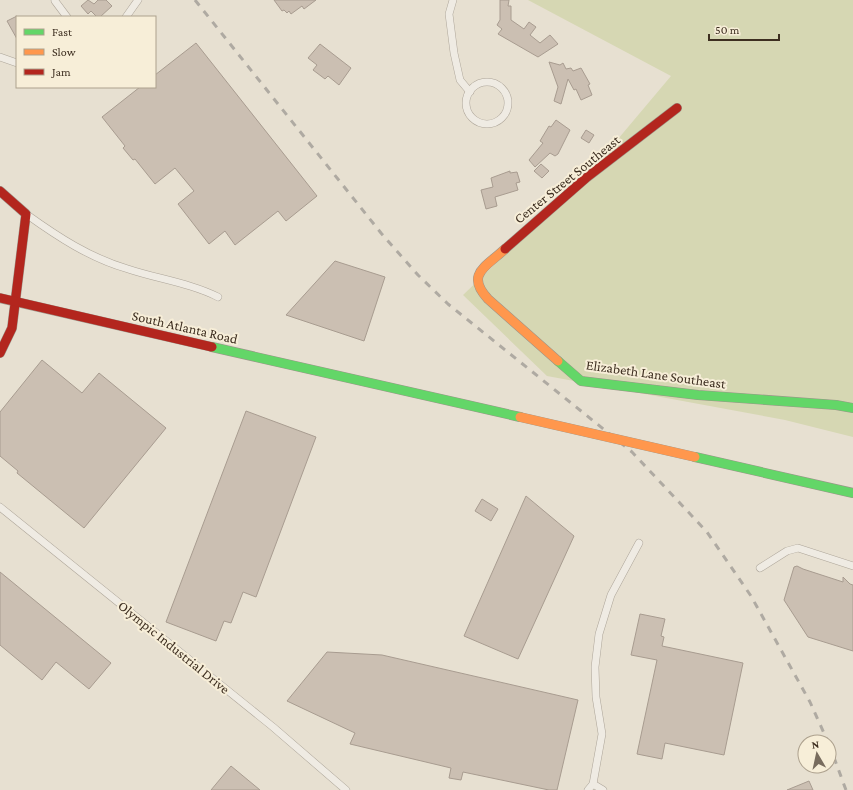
<svg xmlns="http://www.w3.org/2000/svg" width="853" height="790" font-family="'Crimson Pro',serif">
  <style>
    .green { fill: #d6d7b3 }
    .building { fill: #cbbfb2; stroke: #a89c90 }
    .lines { fill: none; stroke-linecap: round; stroke-linejoin: round }
    .street-casing { stroke: #ada599; stroke-width: 8 }
    .fast-casing { stroke: #9c958a; stroke-width: 10 }
    .slow-casing { stroke: #9c958a; stroke-width: 10 }
    .jam-casing { stroke: #9c958a; stroke-width: 10 }
    .street { stroke: #efebe3; stroke-width: 7 }
    .fast { stroke: #63d668; stroke-width: 9 }
    .slow { stroke: #ff974d; stroke-width: 9 }
    .jam { stroke: #b3261e; stroke-width: 9 }
    .rail { stroke: #afaaa2; stroke-width: 3; stroke-dasharray: 7 7; stroke-linecap: butt }
    .slow-bridge-casing { stroke: #9c958a; stroke-width: 10; stroke-linecap: butt }
    .slow-bridge { stroke: #ff974d; stroke-width: 9 }
    .labels { text-anchor: middle; stroke-width: 4; stroke-linejoin: round; paint-order: stroke }
    .street-label { font-size: 14px; fill: #3d2e20; stroke: #f7eed8 }
  </style>
  <rect width="100%" height="100%" fill="#e7e0d1"/>
  <!-- green -->
  <polygon class="green" points="528,0 853,0 853,437 785,420 547,376 463,295 586,177 671,76"/>
  <!-- building -->
  <g class="building">
    <polygon points="88,0 94,4 98,0 106,0 112,6 100,17 97,17 91,11 88,14 81,6"/>
    <polygon points="274,0 316,0 304,9 302,6 291,14 289,11 287,13 284,10 282,11"/>
    <polygon points="500,0 509,0 508,6 511,6 511,20 524,29 529,22 536,27 530,35 540,43 550,35 558,44 538,57 498,34 502,29 497,25 500,20"/>
    <polygon points="17,16 17,39 7,21"/>
    <polygon points="196,43 317,196 286,221 278,211 235,245 225,231 209,244 178,204 194,191 175,168 155,184 135,159 133,160 123,148 125,146 102,117 140,87 155,87 155,75"/>
    <polygon points="320,44 351,68 339,85 328,76 325,79 313,70 317,65 308,58"/>
    <polygon points="549,62 560,65 563,63 566,69 571,68 573,71 581,68 590,84 588,85 592,95 581,100 576,89 574,90 568,79 561,104 554,101 558,87"/>
    <polygon points="556,120 570,130 558,154 555,156 550,153 535,167 529,160 543,143 540,141 549,126 551,127"/>
    <polygon points="586,130 594,135 589,143 581,138"/>
    <polygon points="541,164 549,171 542,178 534,171"/>
    <polygon points="510,171 510,173 517,172 520,182 516,183 518,190 495,197 497,206 486,209 481,190 493,187 491,178"/>
    <polygon points="335,261 385,277 364,341 286,315"/>
    <polygon points="42,360 82,393 99,373 166,428 84,528 17,473 18,471 0,456 0,412"/>
    <polygon points="246,411 316,437 256,597 243,592 231,623 224,621 216,641 166,622"/>
    <polygon points="526,496 574,536 518,659 464,636"/>
    <polygon points="482,499 498,509 491,521 475,511"/>
    <polygon points="797,566 803,569 843,582 843,577 850,584 853,585 853,651 808,637 784,600 794,567"/>
    <polygon points="0,572 111,663 89,689 56,662 42,680 0,645"/>
    <polygon points="640,614 665,619 661,636 664,637 662,646 743,663 724,755 665,743 662,759 637,754 657,660 631,655"/>
    <polygon points="327,652 382,655 578,700 557,790 549,790 463,772 461,780 449,778 451,768 350,744 355,733 287,701"/>
    <polygon points="231,766 260,790 211,790"/>
    <polygon points="809,781 813,790 787,790"/>
  </g>
  <g class="lines">
    <defs>
      <g id="street">
        <polyline points="453,0 449,14 454,53 460,80 470,92"/>
        <polyline points="55,1 67,17"/>
        <polyline points="126,17 138,0"/>
        <polyline points="0,57 17,63"/>
        <circle cx="487" cy="103" r="21"/>
        <path d="M26,214C58,237 90,258 128,269C158,279 190,283 218,297"/>
        <polyline points="0,507 273,727 346,790"/>
        <polyline points="760,568 787,551 798,548 853,566"/>
        <polyline points="593,784 603,790"/>
        <polyline points="588,790 593,784 602,734 596,697 595,667 599,634 611,595 639,543"/>
      </g>
      <g id="fast">
        <polyline points="212,347 520,417"/>
        <polyline points="558,361 581,381 698,395 836,405 853,408"/>
        <polyline points="695,457 853,493"/>
      </g>
      <path id="slow" d="M505,249C486,267 465,274 488,299L558,361"/>
      <g id="jam">
        <polyline points="0,191 26,214 12,328 0,353"/>
        <polyline points="505,249 586,178 677,108"/>
        <polyline points="0,298 212,347"/>
      </g>
    </defs>
    <!-- street casing -->
    <use href="#street" class="street-casing"/>
    <!-- fast casing -->
    <use href="#fast" class="fast-casing"/>
    <!-- slow casing -->
    <use href="#slow" class="slow-casing"/>
    <!-- jam casing -->
    <use href="#jam" class="jam-casing"/>
    <!-- street -->
    <use href="#street" class="street"/>
    <!-- fast -->
    <use href="#fast" class="fast"/>
    <!-- slow -->
    <use href="#slow" class="slow"/>
    <!-- jam -->
    <use href="#jam" class="jam"/>
    <!-- rail -->
    <g class="rail">
      <polyline points="195,0 381,233 418,275 448,304 632,452 707,532 751,596 810,702 828,742"/>
      <polyline points="829,744 846,790"/>
    </g>
    <defs>
      <polyline id="slow-bridge" points="520,417 695,457"/>
    </defs>
    <!-- slow-bridge casing -->
    <use href="#slow-bridge" class="slow-bridge-casing"/>
    <!-- slow-bridge -->
    <use href="#slow-bridge" class="slow-bridge"/>
  </g>
  <g class="labels">
    <!-- street labels -->
    <g class="street-label">
      <text transform="translate(567 179) rotate(-39)" y="5">Center Street Southeast</text>
      <text transform="translate(185 327) rotate(13)" y="5">South Atlanta Road</text>
      <text transform="translate(656 374) rotate(8)" y="5">Elizabeth Lane Southeast</text>
      <text transform="translate(174 647) rotate(39)" y="5">Olympic Industrial Drive</text>
    </g>
  </g>
  <!-- legend -->
  <rect x="16" y="16" width="140" height="72" fill="#f7eed8" stroke="#ada18e"/>
  <rect x="24" y="29" width="20" height="6" fill="#63d668" stroke="#ada18e"/>
  <text x="52" y="36" font-size="12" fill="#3d2e20">Fast</text>
  <rect x="24" y="49" width="20" height="6" fill="#ff974d" stroke="#ada18e"/>
  <text x="52" y="56" font-size="12" fill="#3d2e20">Slow</text>
  <rect x="24" y="69" width="20" height="6" fill="#b3261e" stroke="#ada18e"/>
  <text x="52" y="76" font-size="12" fill="#3d2e20">Jam</text>
  <!-- north arrow -->
  <g transform="translate(817 754) rotate(351)"><circle r="19" fill="#f7eed8" stroke="#ada18e"/>
  <path d="M0-3L7 15L0 10L-7 15Z" fill="#786c5e"/>
  <text y="-6" font-size="11" font-weight="bold" text-anchor="middle" fill="#3d2e20">N</text>
  </g>
  <!-- scale -->
  <path d="M709 34v6h70v-6" fill="none" stroke="#3d2e20" stroke-width="2"/>
  <text x="715" y="34" font-size="12" fill="#3d2e20" stroke="#f7eed8" stroke-width="3" paint-order="stroke">50 m</text>
</svg>
